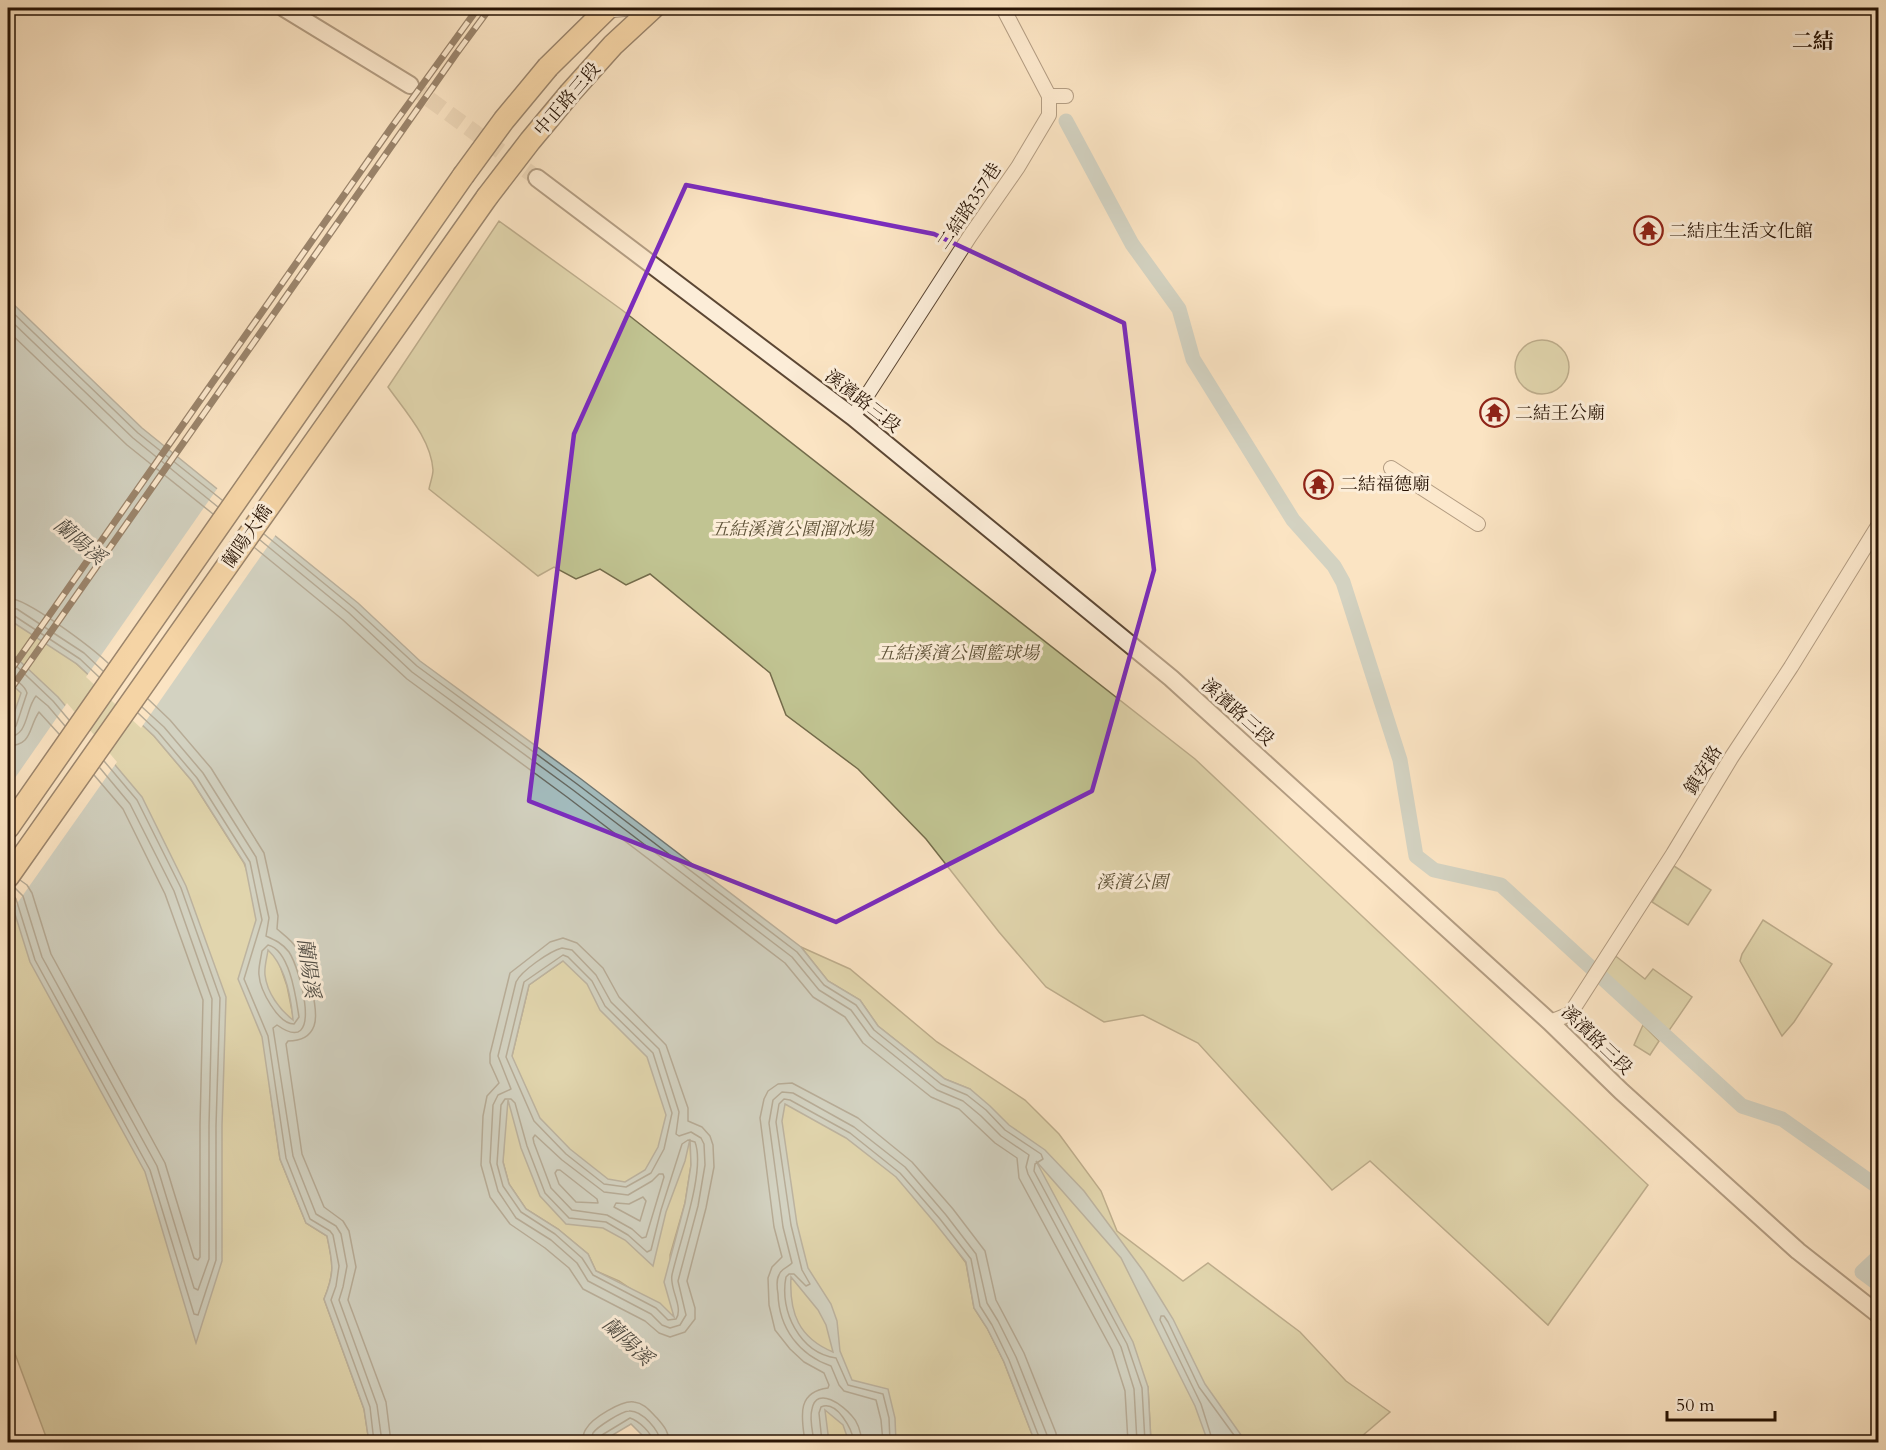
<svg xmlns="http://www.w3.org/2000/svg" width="1886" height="1450" font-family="Cardo,'Noto Serif TC',serif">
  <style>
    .green { fill: #c1c492; stroke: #746c4b; stroke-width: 1.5 }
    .water { fill: #a3bcbe; stroke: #717874; stroke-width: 1.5; fill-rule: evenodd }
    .pier { fill: #fbe4c3 }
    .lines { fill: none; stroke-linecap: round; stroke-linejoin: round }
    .shore { stroke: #656861; stroke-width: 1.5 }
    .canal { stroke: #a3bcbe; stroke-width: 15 }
    .tertiary-tunnel { stroke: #dbc5a6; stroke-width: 16; stroke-dasharray: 16 8; stroke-linecap: butt }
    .minor-casing { stroke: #5c4734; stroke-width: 16 }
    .tertiary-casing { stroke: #5c4734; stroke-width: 20 }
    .primary-casing { stroke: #271304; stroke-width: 24 }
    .minor { stroke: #fcedd8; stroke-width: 14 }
    .tertiary { stroke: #fcedd8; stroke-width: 16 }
    .primary { stroke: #eec282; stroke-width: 21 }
    .rail-casing { stroke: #271304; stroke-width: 7 }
    .rail { stroke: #fcedd8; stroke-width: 4.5; stroke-dasharray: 14; stroke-linecap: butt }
    .primary-bridge-casing { stroke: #271304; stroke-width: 24; stroke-linecap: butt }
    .primary-bridge { stroke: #eec282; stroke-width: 21 }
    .marked { fill: none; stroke: #7b2cbf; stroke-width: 4.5; stroke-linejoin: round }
    .labels { text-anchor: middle; stroke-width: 6; stroke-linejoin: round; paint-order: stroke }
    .street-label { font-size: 18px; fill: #271304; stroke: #fcedd8 }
    .poi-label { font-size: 18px; fill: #271304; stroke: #fcedd8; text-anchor: start }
    .park-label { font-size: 18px; font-style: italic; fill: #5d5136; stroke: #fcedd8 }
    .water-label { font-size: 20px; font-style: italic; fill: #524e45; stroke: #fcedd8 }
    .quarter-label { font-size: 21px; font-weight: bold; fill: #271304; stroke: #fcedd8 }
  </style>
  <rect width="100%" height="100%" fill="#fbe4c3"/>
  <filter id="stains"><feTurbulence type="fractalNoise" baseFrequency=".00333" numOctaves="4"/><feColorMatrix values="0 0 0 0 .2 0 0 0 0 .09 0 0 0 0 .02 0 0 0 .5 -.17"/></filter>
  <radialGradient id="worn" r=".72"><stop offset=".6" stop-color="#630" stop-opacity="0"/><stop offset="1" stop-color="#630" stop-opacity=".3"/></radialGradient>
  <!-- green -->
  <g class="green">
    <path d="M499,221L622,310L1195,759L1648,1185L1548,1325L1370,1161L1332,1190L1198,1043L1143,1015L1104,1022L1046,987L999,932L926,839L858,769L786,715L770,673L650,574L626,585L600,569L576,579L554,567L538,576L429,489C430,483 433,476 433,470C431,439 405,411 388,387Z"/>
    <circle cx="1542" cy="367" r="27"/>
    <path d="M8,600L154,736L192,781L244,863L287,986L294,1021L270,1089L280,1159L306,1223L327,1236C333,1264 335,1272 324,1299L364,1409L369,1442H48L8,1335Z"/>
    <polygon points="1674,866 1711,890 1688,925 1652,902"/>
    <polygon points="1763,920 1832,964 1794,1022 1782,1036 1740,961 1742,954"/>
    <polygon points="801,947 850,969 937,1042 1025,1100 1059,1134 1101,1191 1117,1231 1183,1281 1208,1263 1300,1332 1346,1381 1390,1412 1355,1442 1151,1442 1148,1387 970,1089 945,1079 878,1026 860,1000 828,981"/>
    <polygon points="1613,954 1645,979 1653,969 1692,997 1668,1032 1602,974"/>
    <polygon points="563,961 592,962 652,1050 690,1135 691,1165 685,1203 670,1255 674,1318 619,1281 596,1271 588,1254 558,1229 526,1209 509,1184 503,1162 505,1118 512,1056 529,985"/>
    <polygon points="1643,1025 1659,1041 1650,1055 1634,1045"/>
    <polygon points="700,1030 856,1114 966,1263 974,1308 987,1328 1004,1362 1035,1442 803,1442"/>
  </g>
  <!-- water -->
  <g class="water">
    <path d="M8,299L142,428L358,603L420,661L581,779L801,947L828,981L860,1000L878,1026L945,1079L970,1089L990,1106L1009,1125L1045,1150L1084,1191L1144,1272L1173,1319L1205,1384L1246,1442H1208L1195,1406L1121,1258L1036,1161L1133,1342L1148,1387L1151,1442H1035L1004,1362L987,1328L974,1308L966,1262L935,1223L896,1177L846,1138L785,1104L782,1121L797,1224L808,1268L831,1304L837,1321L840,1351L852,1380L888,1389L895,1418L896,1442H849L843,1425L825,1410L829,1442H649L631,1424L601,1442H369L364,1409L324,1299C335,1273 333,1264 327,1236L306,1223L280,1159L262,1037L238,979L256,920L245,864L192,781L154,736L77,664L8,619ZM268,950C286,967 291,997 293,1020C280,1010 267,993 265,975C264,967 267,958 268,950ZM563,961L587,984L600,1010L647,1057L666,1115L658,1147L645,1170L625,1182L608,1179L570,1149L540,1118L512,1056L529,985ZM508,1100L521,1148L540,1196L566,1224L603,1228L625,1240L653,1266L666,1212L685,1161L690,1139L691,1165L685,1203L664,1282L674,1317L660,1303L596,1271L588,1254L558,1229L526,1209L509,1184L503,1162ZM791,1277L818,1310L826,1325L833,1352C799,1338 789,1313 791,1277Z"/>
    <polygon points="8,650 58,697 142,797 186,886 226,997 222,1126 222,1261 196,1343 145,1172 30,962 8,892 8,731 21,693 8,681"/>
  </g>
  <!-- pier -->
  <g class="pier">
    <polygon points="219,486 277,533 141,728 86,677"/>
    <polygon points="67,703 117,762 11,912 8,902 8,788"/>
  </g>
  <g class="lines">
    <!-- shore -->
    <g class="shore">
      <polyline points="8,308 138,433 222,500"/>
      <polyline points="8,318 133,438 218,507"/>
      <polyline points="8,331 127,445 213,514"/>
      <polyline points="264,534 354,608 417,666 577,784 797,952 824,985 856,1005 874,1030 941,1084 967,1095 986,1110 1005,1130 1041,1154 1043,1159 1035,1164 1034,1171 1127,1344 1142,1388 1145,1442"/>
      <polyline points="260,540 349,613 412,672 573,790 792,957 819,990 851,1010 870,1036 937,1090 963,1101 981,1116 1001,1136 1029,1155 1026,1167 1028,1174 1121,1347 1134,1389 1137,1442"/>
      <polyline points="255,548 343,620 407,679 567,797 785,963 813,997 845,1017 863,1043 931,1097 959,1109 995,1143 1017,1158 1019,1178 1112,1350 1125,1391 1128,1442"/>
      <path d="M8,598C27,598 92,648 108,663"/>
      <polyline points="8,607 17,609 84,653 103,671"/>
      <polyline points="8,614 13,615 80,659 99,677"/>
      <polyline points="8,658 53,701 69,720"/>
      <path d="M8,677C15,678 25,686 27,693L16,726L12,729L8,730"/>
      <path d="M148,699L170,720L211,768L264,853L278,916L277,929C284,935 293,941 297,949C306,963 320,1010 314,1026C310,1037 299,1041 288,1041L286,1044L302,1154L324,1207L343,1221L349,1231L356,1267L348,1300L386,1402L391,1442"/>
      <path d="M142,707L164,727L203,773L256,857L269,918L266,936C275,940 282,943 289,952C300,968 325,1059 277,1025L273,1028L293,1156L316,1214L336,1226L341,1234L347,1266L343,1287L339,1300L377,1405L382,1442"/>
      <polyline points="138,713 158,732 197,778 250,862 262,920 244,979 268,1036 286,1158 310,1219 330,1231 333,1235 339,1266 336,1286 331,1300 370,1407 374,1442"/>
      <path d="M8,737C29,736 25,709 36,696L48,706L65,726"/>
      <path d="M8,746C33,745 28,728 39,712L59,734"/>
      <polyline points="20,880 27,885 32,893 51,954 165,1163 194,1258 198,1260 200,1257 200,1125 203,1000 165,894 123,809 94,775"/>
      <polyline points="14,887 23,896 42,957 157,1166 194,1288 198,1290 209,1259 209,1126 212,999 174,891 130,804 100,768"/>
      <polyline points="8,894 13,895 16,899 35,960 150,1170 194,1314 198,1315 216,1260 216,1126 220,998 181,888 137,800 104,761"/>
      <polygon points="563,938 577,943 603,968 619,997 666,1045 688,1108 688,1121 702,1127 710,1136 713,1145 714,1167 706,1208 687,1281 695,1308 695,1319 685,1332 670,1337 659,1333 645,1321 583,1289 569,1268 545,1248 510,1224 490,1197 481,1165 483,1116 487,1096 499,1083 490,1063 490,1054 510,973 550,942"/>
      <path d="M268,945C290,950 296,998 299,1017L294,1024C278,1024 260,990 259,975C258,968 261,958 262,951Z"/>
      <path d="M562,948L572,950L596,975L611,1002L659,1049L679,1112L676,1134L679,1136L691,1132L701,1138L704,1144L705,1165L698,1206L678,1281L686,1315L680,1325L670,1328L662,1325L651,1314L588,1281L577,1263L551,1240L516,1218L498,1191L490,1162L493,1105L498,1095L511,1089L498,1056L516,982C521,971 550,951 562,948Z"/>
      <polygon points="563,955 568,957 592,981 605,1006 653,1053 672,1113 664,1149 651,1173 626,1187 604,1184 566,1154 534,1121 506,1057 524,982"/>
      <path d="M505,1099H511L515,1103L527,1146L545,1193L569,1218L606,1222L628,1235L647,1252L651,1250L661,1210L682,1144L688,1140L695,1142C706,1171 679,1243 672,1275C669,1288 684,1308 676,1319L668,1320L656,1308L593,1275L582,1258L555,1234L521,1212L503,1186L497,1164L501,1105Z"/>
      <polygon points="535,1135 562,1160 604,1192 628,1195 652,1181 659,1174 663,1174 664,1177 646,1237 642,1238 632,1229 607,1215 572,1210 551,1188 534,1143 533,1138"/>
      <polygon points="557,1170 560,1170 597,1199 598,1203 576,1202 559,1184 555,1173"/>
      <polygon points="643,1197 646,1201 640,1221 614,1207 616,1203 629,1204"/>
      <path d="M582,1442C583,1438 583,1433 586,1429C592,1418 622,1400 634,1402C644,1403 650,1411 657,1418C664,1426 669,1432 669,1442"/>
      <path d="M591,1442C592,1438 591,1437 593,1433C597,1427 622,1411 629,1411C642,1410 660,1431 660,1442"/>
      <path d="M599,1442L602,1435L630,1418C639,1421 652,1433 653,1442"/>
      <path d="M805,1442C802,1419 795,1392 828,1388L829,1385L824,1373L804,1362L790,1349L775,1330L769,1305L768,1278L772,1267L782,1257L774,1227L760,1118L764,1099L768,1091L778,1084L792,1083L858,1118L912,1162L953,1209L985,1251L996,1300L1024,1353L1056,1433L1057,1442"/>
      <path d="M814,1442C813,1433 809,1419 812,1409C817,1385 844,1406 852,1416C858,1422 861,1434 862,1442"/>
      <path d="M822,1442L819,1413L821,1407C837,1400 852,1429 854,1442"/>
      <path d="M883,1442L881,1420L876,1400L844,1391L839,1385L831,1366C799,1355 779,1328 778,1294C777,1288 776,1280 779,1275C781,1268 789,1267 792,1263L783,1227L769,1123L773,1100L782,1092L793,1093L854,1127L905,1167L946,1215L976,1254L987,1303L998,1321L1016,1357L1047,1435L1048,1442"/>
      <path d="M890,1442L889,1418L883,1394L848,1385L836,1358C800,1353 779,1311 786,1277L789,1274H794L806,1286L810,1284L802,1270L791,1225L776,1122L779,1104L784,1099L790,1100L850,1133L900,1173L940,1219L971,1259L980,1306L992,1325L1009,1360L1041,1442"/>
      <polyline points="1213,1442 1201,1404 1160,1320 1161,1316 1164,1316 1168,1322 1199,1387 1239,1442"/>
    </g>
    <!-- canal -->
    <g class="canal">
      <polyline points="1066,121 1132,244 1179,309 1193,359 1293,520 1334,566 1343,582 1400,760 1416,856 1434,870 1501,885 1742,1106 1782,1119 1878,1187"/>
      <polyline points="1878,1257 1862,1272 1878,1284"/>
    </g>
    <!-- tertiary-tunnel -->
    <polyline class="tertiary-tunnel" points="410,85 537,178"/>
    <defs>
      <g id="minor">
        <polyline points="603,11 635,8"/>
        <polyline points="1049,96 1066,96"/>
        <polyline points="853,417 970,236 1018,167 1049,115 1049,96 1003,8"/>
        <polyline points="1391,468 1478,524"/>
        <polyline points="1550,1022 1570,1014 1673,854 1731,758 1791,667 1878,526"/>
      </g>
      <g id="tertiary">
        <polyline points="284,8 410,85"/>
        <polyline points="537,178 853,417 1171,678 1550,1022 1621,1091 1798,1251 1878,1314"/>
      </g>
      <g id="primary">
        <polyline points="548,67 608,8"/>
        <polyline points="570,93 613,45 653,8"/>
        <polyline points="8,828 463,176"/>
        <polyline points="8,877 487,197"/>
      </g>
    </defs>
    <!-- minor casing -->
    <use href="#minor" class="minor-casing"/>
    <!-- tertiary casing -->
    <use href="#tertiary" class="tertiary-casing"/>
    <!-- primary casing -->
    <use href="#primary" class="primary-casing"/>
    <!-- minor -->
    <use href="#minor" class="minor"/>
    <!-- tertiary -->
    <use href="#tertiary" class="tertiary"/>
    <!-- primary -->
    <use href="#primary" class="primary"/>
    <defs>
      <g id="rail">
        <polyline points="8,674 391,128 478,8"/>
        <polyline points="8,693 456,54 490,8"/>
      </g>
    </defs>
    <!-- rail casing -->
    <use href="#rail" class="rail-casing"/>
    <!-- rail -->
    <use href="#rail" class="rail"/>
    <defs>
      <g id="primary-bridge">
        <polyline points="463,176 504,120 548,67"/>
        <polyline points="487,197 530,141 570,93"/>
      </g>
    </defs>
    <!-- primary-bridge casing -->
    <use href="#primary-bridge" class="primary-bridge-casing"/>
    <!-- primary-bridge -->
    <use href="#primary-bridge" class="primary-bridge"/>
  </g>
  <!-- marked area -->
  <path d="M0 0H1886V1450H0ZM686,185L934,234L1124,323L1154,570L1092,791L836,922L529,801L574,434Z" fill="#fbe4c3" fill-opacity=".55" fill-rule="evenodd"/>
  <path class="marked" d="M686,185L934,234L1124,323L1154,570L1092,791L836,922L529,801L574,434Z"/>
  <!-- icons -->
  <defs>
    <symbol id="temple-ring" viewBox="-11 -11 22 22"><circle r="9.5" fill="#fcedd8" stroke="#8f2418" stroke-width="1.5"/><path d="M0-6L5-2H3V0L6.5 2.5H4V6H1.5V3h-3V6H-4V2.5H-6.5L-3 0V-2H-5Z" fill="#8f2418"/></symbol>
  </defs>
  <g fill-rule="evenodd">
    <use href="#temple-ring" x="1632" y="214" width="33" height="33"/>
    <use href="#temple-ring" x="1478" y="396" width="33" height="33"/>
    <use href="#temple-ring" x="1302" y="468" width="33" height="33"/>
  </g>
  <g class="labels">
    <!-- street labels -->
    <g class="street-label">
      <text transform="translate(567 99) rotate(-49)" y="6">中正路三段</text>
      <text transform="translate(969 206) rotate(-56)" y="6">二結路357巷</text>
      <text transform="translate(863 401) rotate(38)" y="6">溪濱路三段</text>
      <text transform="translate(247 536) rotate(-55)" y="6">蘭陽大橋</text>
      <text transform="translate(1238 712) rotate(42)" y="6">溪濱路三段</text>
      <text transform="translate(1703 770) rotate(-58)" y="6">鎮安路</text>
      <text transform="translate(1597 1040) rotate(44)" y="6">溪濱路三段</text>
    </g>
    <!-- poi labels -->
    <g class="poi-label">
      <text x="1669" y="237">二結庄生活文化館</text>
      <text x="1515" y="419">二結王公廟</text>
      <text x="1340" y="490">二結福德廟</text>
    </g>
    <!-- park labels -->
    <g class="park-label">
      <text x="792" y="535">五結溪濱公園溜冰場</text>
      <text x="958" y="659">五結溪濱公園籃球場</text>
      <text x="1132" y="888">溪濱公園</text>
    </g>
    <!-- water labels -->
    <g class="water-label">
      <text transform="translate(80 541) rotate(40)" y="7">蘭陽溪</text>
      <text transform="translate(309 968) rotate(82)" y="7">蘭陽溪</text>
      <text transform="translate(628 1341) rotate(43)" y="7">蘭陽溪</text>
    </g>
    <!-- quarter labels -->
    <g class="quarter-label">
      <text x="1813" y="48">二結</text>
    </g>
  </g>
  <!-- margin -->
  <rect width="1886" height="1450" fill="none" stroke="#fbe4c3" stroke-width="30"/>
  <rect x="9" y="9" width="1868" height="1432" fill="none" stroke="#271304" stroke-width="3"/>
  <rect x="15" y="15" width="1856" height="1420" fill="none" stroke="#271304" stroke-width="1.5"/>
  <!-- scale -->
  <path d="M1667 1411v9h108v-9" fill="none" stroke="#271304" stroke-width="3"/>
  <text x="1676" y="1411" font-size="18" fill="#271304" stroke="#fcedd8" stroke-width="4.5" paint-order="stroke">50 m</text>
  <rect width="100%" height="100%" filter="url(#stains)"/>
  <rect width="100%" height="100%" fill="url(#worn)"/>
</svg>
